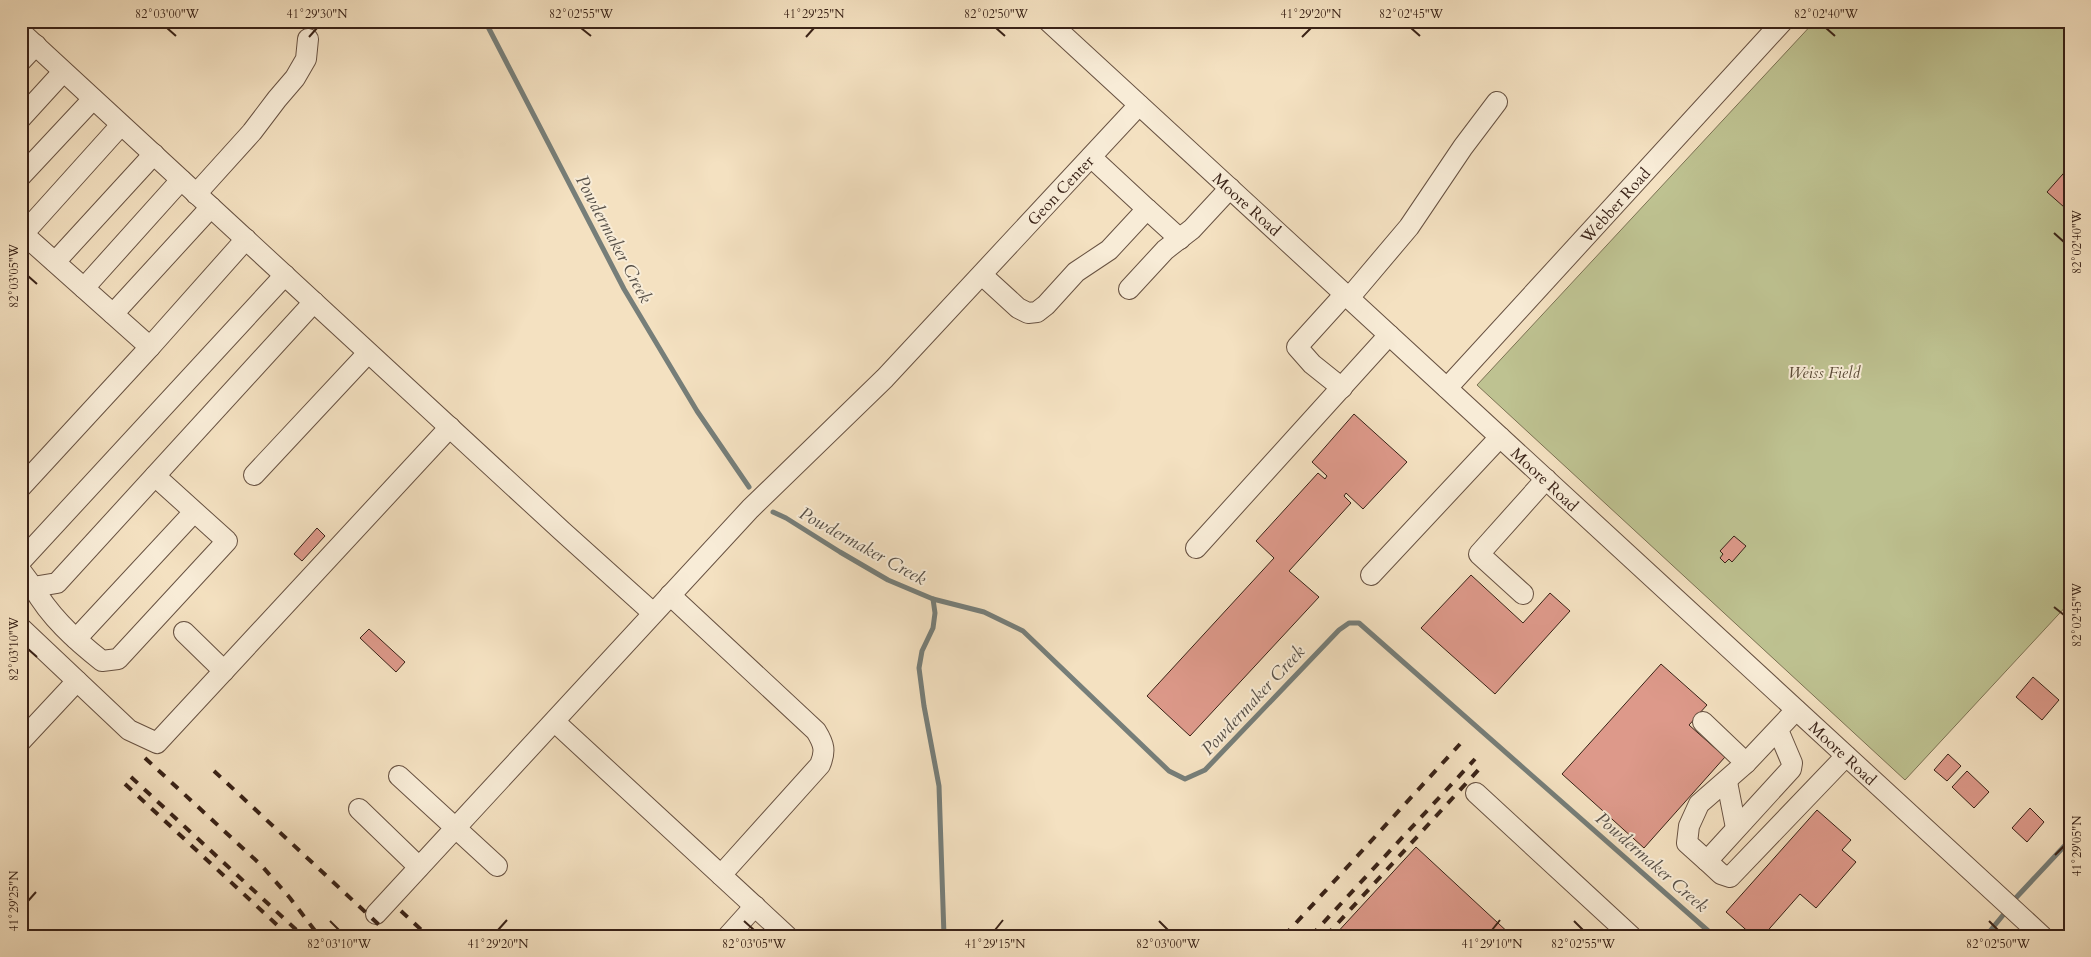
<svg xmlns="http://www.w3.org/2000/svg" width="2091" height="957" font-family="Cardo,serif">
  <style>
    .green { fill: #bec291; stroke: #7c7254 }
    .lines { fill: none; stroke-linecap: round; stroke-linejoin: round }
    .stream { stroke: #767e79; stroke-width: 5 }
    .building { fill: #dd998a; stroke: #392217 }
    .minor-casing { stroke: #685242; stroke-width: 22 }
    .minor { stroke: #f8ecd7; stroke-width: 20 }
    .rail { stroke: #392217; stroke-width: 4; stroke-dasharray: 9 9; stroke-linecap: butt }
    .ticks { fill: none; stroke: #392217; stroke-width: 2 }
    .labels { text-anchor: middle; stroke-width: 4; stroke-linejoin: round; paint-order: stroke }
    .street-label { font-size: 16px; fill: #392217; stroke: #f8ecd7 }
    .park-label { font-size: 16px; font-style: italic; fill: #5a4a36; stroke: #f8ecd7 }
    .water-label { font-size: 18px; font-style: italic; fill: #575048; stroke: #f8ecd7 }
    .neatline { fill: none; stroke: #392217; stroke-width: 2 }
    .ticks-label { font-size: 12px; text-anchor: middle; fill: #392217 }
  </style>
  <rect width="100%" height="100%" fill="#f4e1c1"/>
  <filter id="stains"><feTurbulence type="fractalNoise" baseFrequency=".004" numOctaves="4"/><feColorMatrix values="0 0 0 0 .2 0 0 0 0 .09 0 0 0 0 .02 0 0 0 .5 -.17"/></filter>
  <radialGradient id="worn" r=".72"><stop offset=".6" stop-color="#630" stop-opacity="0"/><stop offset="1" stop-color="#630" stop-opacity=".3"/></radialGradient>
  <!-- green -->
  <polygon class="green" points="1815,21 2070,21 2070,602 1905,780 1477,385"/>
  <g class="lines">
    <!-- stream -->
    <g class="stream">
      <polyline points="485,21 624,289 697,411 749,487"/>
      <polyline points="773,512 786,518 840,552 888,580 933,599 984,612 1023,631 1169,771 1185,779 1205,770 1339,630 1349,623 1359,623 1714,936"/>
      <polyline points="933,599 935,613 933,628 922,651 919,668 924,706 939,786 944,936"/>
      <polyline points="2012,902 2070,840"/>
      <polyline points="1986,936 2008,909"/>
    </g>
  </g>
  <!-- building -->
  <g class="building">
    <polygon points="2070,166 2070,201 2064,207 2047,192"/>
    <polygon points="1354,414 1407,462 1363,509 1346,493 1344,496 1351,503 1289,571 1319,597 1190,736 1147,696 1274,558 1256,541 1318,473 1325,479 1327,476 1312,462"/>
    <polygon points="317,528 325,536 302,561 294,554"/>
    <polygon points="1734,536 1746,546 1732,562 1729,559 1725,563 1720,558 1723,554 1720,551"/>
    <polygon points="1471,575 1523,623 1550,593 1570,611 1495,694 1421,628"/>
    <polygon points="369,629 405,662 396,672 360,638"/>
    <polygon points="1661,664 1707,705 1689,725 1725,757 1644,848 1562,774"/>
    <polygon points="2033,677 2059,700 2042,720 2016,697"/>
    <polygon points="1948,754 1961,766 1947,781 1934,770"/>
    <polygon points="1967,771 1989,792 1974,808 1952,787"/>
    <polygon points="2030,808 2044,822 2027,842 2012,828"/>
    <polygon points="1817,810 1851,840 1842,850 1856,862 1816,908 1800,894 1763,936 1753,936 1726,912"/>
    <polygon points="1416,847 1512,936 1334,936"/>
  </g>
  <g class="lines">
    <defs>
      <g id="minor">
        <polyline points="1048,21 2042,936"/>
        <polyline points="21,32 562,531 653,613"/>
        <polyline points="21,61 36,45"/>
        <polyline points="21,118 63,72"/>
        <polyline points="21,176 93,99"/>
        <polyline points="196,194 252,132 277,99 295,78 306,59 308,39"/>
        <polyline points="1147,209 1180,239"/>
        <polyline points="21,232 150,347 246,239"/>
        <polyline points="23,234 121,125"/>
        <polyline points="55,262 154,154"/>
        <polyline points="982,275 1018,308 1028,313 1037,312 1046,305 1076,272 1109,250 1147,209 1091,157"/>
        <polyline points="84,288 181,180"/>
        <polyline points="1129,289 1165,250 1192,229 1230,188"/>
        <polyline points="1349,298 1409,227 1463,147 1497,102"/>
        <polyline points="113,314 211,207"/>
        <polyline points="1342,388 1312,364 1297,347 1345,294"/>
        <polyline points="1447,388 1783,21"/>
        <polyline points="254,475 368,353"/>
        <polyline points="21,487 150,347"/>
        <polyline points="1196,548 1389,335"/>
        <polyline points="21,561 285,275"/>
        <polyline points="21,571 33,587 57,583 314,302"/>
        <polyline points="1371,575 1500,437"/>
        <path d="M33,587C50,617 75,640 102,661L118,659L227,541L155,476"/>
        <polyline points="1523,594 1479,554 1546,479"/>
        <path d="M670,595L816,731C824,744 826,751 820,765L721,875"/>
        <polyline points="21,628 129,730 157,743 450,427"/>
        <polyline points="184,632 224,671"/>
        <polyline points="76,639 194,512"/>
        <polyline points="555,722 787,936"/>
        <polyline points="1703,722 1746,763"/>
        <polyline points="1778,730 1792,763 1791,769 1707,861 1687,843 1689,826 1699,804 1746,763 1796,710"/>
        <polyline points="21,741 77,681"/>
        <polyline points="399,776 497,866"/>
        <polyline points="1727,782 1736,828"/>
        <polyline points="1476,793 1631,936"/>
        <polyline points="359,809 419,867"/>
        <polyline points="1707,861 1721,874 1730,877 1846,756"/>
        <polyline points="376,914 750,509 885,378 1139,105"/>
        <polyline points="728,936 755,906"/>
      </g>
    </defs>
    <!-- minor casing -->
    <use href="#minor" class="minor-casing"/>
    <!-- minor -->
    <use href="#minor" class="minor"/>
    <!-- rail -->
    <g class="rail">
      <polyline points="145,758 261,865 290,898 319,936"/>
      <polyline points="214,771 391,936"/>
      <polyline points="131,777 303,936"/>
      <polyline points="125,784 289,936"/>
      <polyline points="401,911 428,936"/>
      <polyline points="1284,936 1460,744"/>
      <polyline points="1311,936 1475,759"/>
      <polyline points="1326,936 1482,766"/>
    </g>
  </g>
  <!-- ticks -->
  <path class="ticks" d="M167,28L176,36M581,28L591,36M996,28L1005,36M1411,28L1420,36M1826,28L1835,36M309,37L317,28M806,37L814,28M1302,37L1311,28M2054,233L2064,242M28,276L37,284M2054,607L2064,615M28,649L37,657M2055,855L2064,846M28,901L36,892M330,921L339,930M744,921L754,930M1159,921L1168,930M1574,921L1583,930M1989,921L1998,930M498,930L507,920M995,930L1003,920M1492,930L1500,920"/>
  <g class="labels">
    <!-- street labels -->
    <g class="street-label">
      <text transform="translate(1060 190) rotate(-47)" y="6">Geon Center</text>
      <text transform="translate(1247 204) rotate(42)" y="6">Moore Road</text>
      <text transform="translate(1615 205) rotate(-48)" y="6">Webber Road</text>
      <text transform="translate(1545 479) rotate(43)" y="6">Moore Road</text>
      <text transform="translate(1843 753) rotate(43)" y="6">Moore Road</text>
    </g>
    <!-- park labels -->
    <g class="park-label">
      <text x="1824" y="378">Weiss Field</text>
    </g>
    <!-- water labels -->
    <g class="water-label">
      <text transform="translate(614 239) rotate(62)" y="6">Powdermaker Creek</text>
      <text transform="translate(863 546) rotate(29)" y="6">Powdermaker Creek</text>
      <text transform="translate(1253 700) rotate(-47)" y="6">Powdermaker Creek</text>
      <text transform="translate(1652 862) rotate(41)" y="6">Powdermaker Creek</text>
    </g>
  </g>
  <!-- margin -->
  <rect width="2091" height="957" fill="none" stroke="#f4e1c1" stroke-width="55"/>
  <rect x="28" y="28" width="2036" height="902" class="neatline"/>
  <g class="ticks-label">
    <text x="167" y="18">82°03'00"W</text>
    <text x="317" y="18">41°29'30"N</text>
    <text x="581" y="18">82°02'55"W</text>
    <text x="814" y="18">41°29'25"N</text>
    <text x="996" y="18">82°02'50"W</text>
    <text x="1311" y="18">41°29'20"N</text>
    <text x="1411" y="18">82°02'45"W</text>
    <text x="1826" y="18">82°02'40"W</text>
    <text transform="translate(2077 242) rotate(-90)" y="4">82°02'40"W</text>
    <text transform="translate(14 276) rotate(-90)" y="4">82°03'05"W</text>
    <text transform="translate(2077 615) rotate(-90)" y="4">82°02'45"W</text>
    <text transform="translate(14 649) rotate(-90)" y="4">82°03'10"W</text>
    <text transform="translate(2077 846) rotate(-90)" y="4">41°29'05"N</text>
    <text transform="translate(14 901) rotate(-90)" y="4">41°29'25"N</text>
    <text x="339" y="948">82°03'10"W</text>
    <text x="498" y="948">41°29'20"N</text>
    <text x="754" y="948">82°03'05"W</text>
    <text x="995" y="948">41°29'15"N</text>
    <text x="1168" y="948">82°03'00"W</text>
    <text x="1492" y="948">41°29'10"N</text>
    <text x="1583" y="948">82°02'55"W</text>
    <text x="1998" y="948">82°02'50"W</text>
  </g>
  <rect width="100%" height="100%" filter="url(#stains)"/>
  <rect width="100%" height="100%" fill="url(#worn)"/>
</svg>
